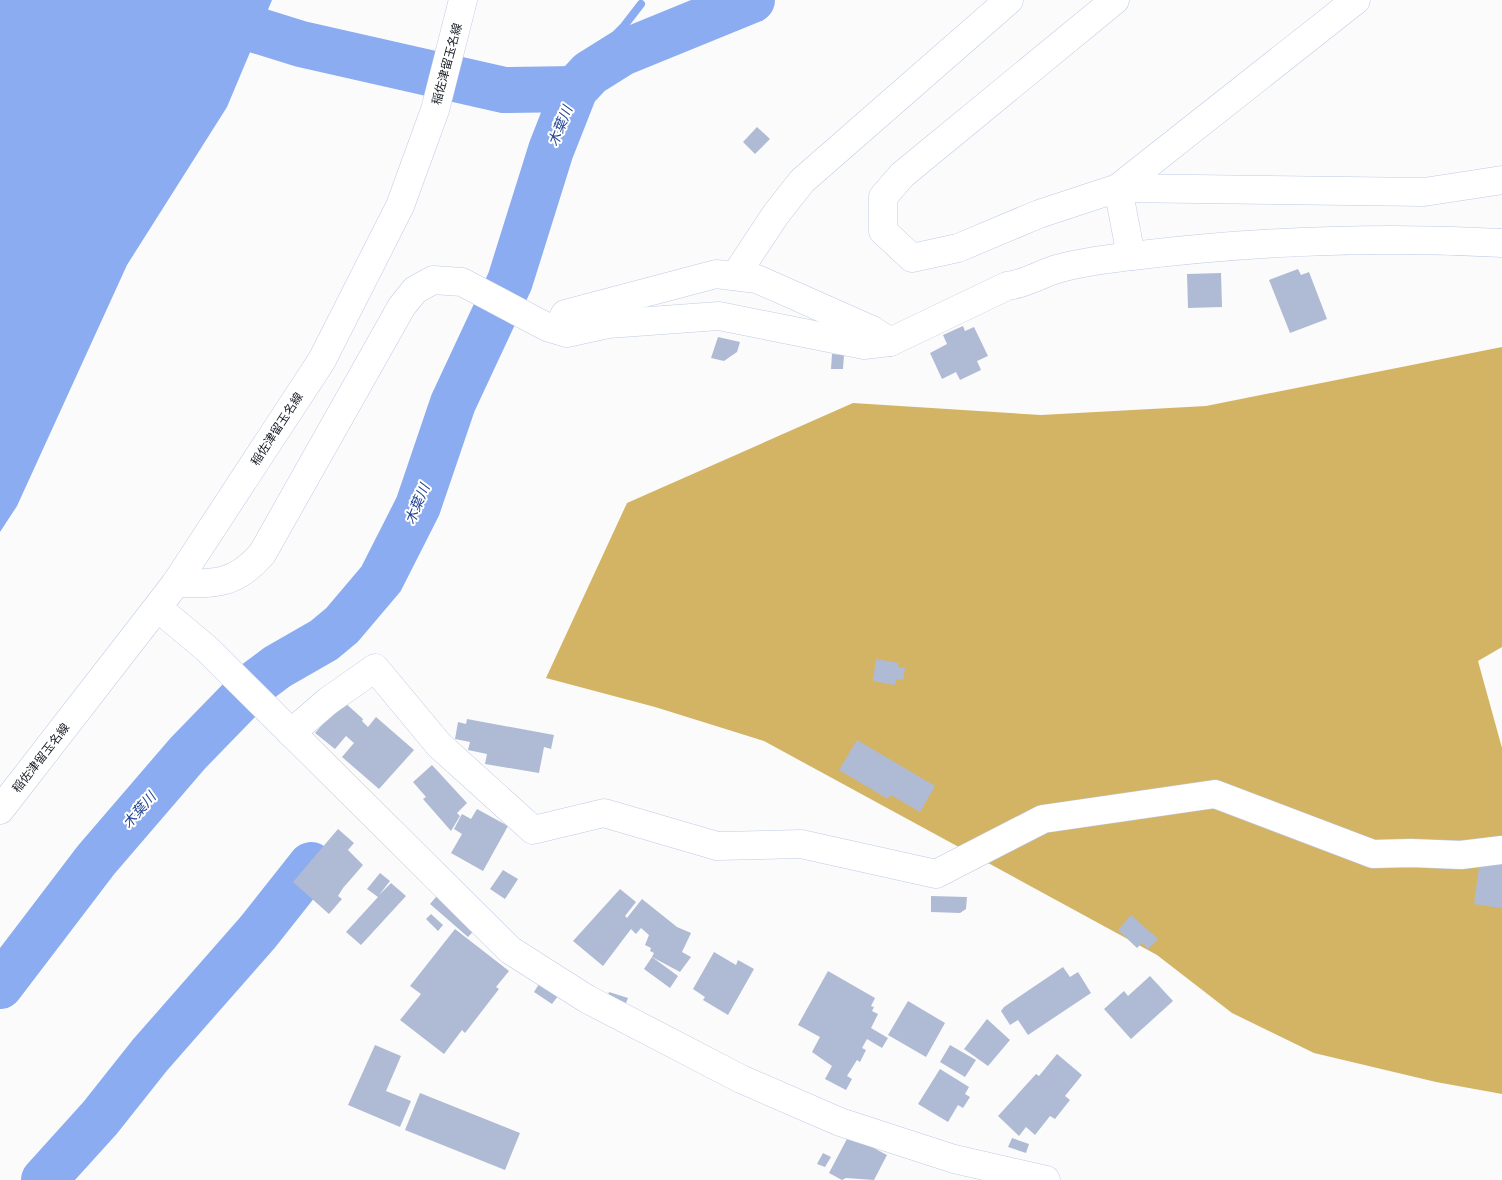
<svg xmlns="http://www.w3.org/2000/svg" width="1502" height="1180" font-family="'Golos Text','Noto Sans JP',sans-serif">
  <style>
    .forest { fill: #d3b464 }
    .water { fill: #8bacf0 }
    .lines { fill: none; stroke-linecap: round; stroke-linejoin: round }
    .stream { stroke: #8bacf0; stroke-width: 8 }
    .river { stroke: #8bacf0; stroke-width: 46 }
    .building { fill: #afbbd4 }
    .minor-casing { stroke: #bfcbe4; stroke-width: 29 }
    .secondary-casing { stroke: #bfcbe4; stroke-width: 29 }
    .minor { stroke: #fff; stroke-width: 28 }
    .secondary { stroke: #fff; stroke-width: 28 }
    .labels { text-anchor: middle; stroke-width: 4; stroke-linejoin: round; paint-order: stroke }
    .street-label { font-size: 12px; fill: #191d26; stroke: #fff }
    .water-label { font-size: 14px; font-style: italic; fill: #254696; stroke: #fff }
  </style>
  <rect width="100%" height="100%" fill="#fbfbfb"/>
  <!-- forest -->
  <polygon class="forest" points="1502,347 1502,647 1478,661 1502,748 1502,1094 1436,1082 1314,1053 1232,1013 1157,955 764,741 655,707 546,678 627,503 853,403 1041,415 1206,406"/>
  <!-- water -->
  <polygon class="water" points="0,0 272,0 227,107 127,265 17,506 0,532"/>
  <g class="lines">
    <!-- stream -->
    <polyline class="stream" points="575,89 600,50 624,26 641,4"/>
    <!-- river -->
    <g class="river">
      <polyline points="159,0 301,44 504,90 575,89"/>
      <polyline points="0,986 96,860 188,753 257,682 277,667 324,640 342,625 381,579 418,506 453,403 510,281 551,150 575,89 590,73 622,53 752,0"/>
      <polyline points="44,1180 100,1118 150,1055 258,932 311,865"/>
    </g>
  </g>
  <!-- building -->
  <g class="building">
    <polygon points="757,127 770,139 755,154 743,142"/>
    <polygon points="1298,269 1301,275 1309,272 1327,319 1290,333 1269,280"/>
    <polygon points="1221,273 1222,307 1188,308 1187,274"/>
    <polygon points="963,326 965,331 974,327 988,356 977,361 981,370 960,380 956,372 942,379 930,353 947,344 943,335"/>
    <polygon points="718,337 740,342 737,352 724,361 711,358"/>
    <polygon points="832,354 844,355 843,369 831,369"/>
    <polygon points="876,659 899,663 898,667 905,668 903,680 896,679 895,685 873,681"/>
    <polygon points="343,701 363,719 362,721 368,727 376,717 414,750 379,789 342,757 354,743 346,736 335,749 315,733"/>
    <polygon points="467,719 554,735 551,749 544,747 539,773 485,764 487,754 468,750 470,742 455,739 458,722 466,724"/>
    <polygon points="857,740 935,786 920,812 891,795 888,799 839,770"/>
    <polygon points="432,765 467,803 457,813 460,816 451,831 423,799 426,797 413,782"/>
    <polygon points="477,809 508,826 483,871 451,853 462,834 454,829 462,814 471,819"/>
    <polygon points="338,829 354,843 348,850 363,865 343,888 338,896 342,899 329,914 293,882"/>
    <polygon points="1482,845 1502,848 1502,908 1474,904"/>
    <polygon points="503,870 518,879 505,899 490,889"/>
    <polygon points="380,873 390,881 379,895 391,883 406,896 361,945 346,932 378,897 367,889"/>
    <polygon points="620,889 636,902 625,916 627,918 642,899 677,927 691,933 682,952 691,957 680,972 652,957 654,953 650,951 651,948 645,945 649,935 641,928 636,934 631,929 603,966 573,941"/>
    <polygon points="442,890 481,923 468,937 430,904"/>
    <polygon points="931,896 967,897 966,909 960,913 931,912"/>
    <polygon points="431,914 443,925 438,931 426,919"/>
    <polygon points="1131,915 1158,939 1148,949 1142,943 1137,948 1118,930"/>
    <polygon points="455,929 509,971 496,987 499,989 465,1033 462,1030 444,1054 400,1020 421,994 410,986"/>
    <polygon points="714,952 736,965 738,960 754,969 728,1015 703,1000 705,997 693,989"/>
    <polygon points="652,957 678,976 670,988 644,969"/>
    <polygon points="1063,967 1070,977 1078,972 1091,993 1028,1035 1018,1020 1010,1025 1001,1011 1004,1007"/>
    <polygon points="828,971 875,998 871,1006 874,1007 872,1011 878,1014 871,1028 888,1038 882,1048 867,1039 862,1048 866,1050 860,1062 857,1060 847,1076 852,1079 846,1090 825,1079 832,1066 812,1052 820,1037 798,1025"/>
    <polygon points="1150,976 1173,1001 1131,1039 1104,1009 1124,991 1128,996"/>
    <polygon points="539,984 558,996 552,1004 534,992"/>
    <polygon points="609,992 628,998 622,1013 604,1007"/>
    <polygon points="908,1001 945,1023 926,1057 888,1035"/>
    <polygon points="987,1019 1010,1040 988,1066 964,1049"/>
    <polygon points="375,1045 401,1056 386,1091 411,1101 400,1127 348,1105"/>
    <polygon points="950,1045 976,1060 965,1077 940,1062"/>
    <polygon points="1057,1054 1082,1075 1065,1096 1070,1100 1055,1119 1050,1116 1035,1135 1026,1127 1019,1136 998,1116 1036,1074 1039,1076"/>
    <polygon points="940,1069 969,1087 965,1094 970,1097 963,1108 958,1105 948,1122 918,1104"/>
    <polygon points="420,1093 520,1133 505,1170 405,1130"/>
    <polygon points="849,1135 887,1155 874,1180 846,1178 842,1180 829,1173"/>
    <polygon points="1012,1138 1029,1144 1026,1153 1008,1147"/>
    <polygon points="823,1153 831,1157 825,1167 817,1164"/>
  </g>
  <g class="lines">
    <defs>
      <g id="minor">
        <polyline points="1115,0 902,175 883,197 883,231 912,258 958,248 1039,214 1118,188 1424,192 1502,180"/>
        <polyline points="1131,256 1118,188 1356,0"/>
        <polyline points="735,276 776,214 802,181 1009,0"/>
        <polyline points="559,326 565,314 716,274 757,279 872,330 890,342"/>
        <path d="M176,583C215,584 235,585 262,554L402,306L415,290L433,280L462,282L547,327L567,333L608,324L719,316L864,345L890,342L1007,286C1025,284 1040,274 1057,269C1080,262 1108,259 1132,256C1255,241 1378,236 1502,243"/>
        <polyline points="158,608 207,649 510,950 587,999 741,1079 840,1122 954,1159 1046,1180"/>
        <polyline points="291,733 328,701 375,668 439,745 533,830 604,813 717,846 801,844 936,874 1043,819 1215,794 1373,854 1411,853 1461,855 1502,850"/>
      </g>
      <polyline id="secondary" points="0,810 176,583 322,360 400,206 435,110 463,0"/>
    </defs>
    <!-- minor casing -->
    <use href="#minor" class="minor-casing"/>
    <!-- secondary casing -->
    <use href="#secondary" class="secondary-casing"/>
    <!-- minor -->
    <use href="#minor" class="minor"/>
    <!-- secondary -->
    <use href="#secondary" class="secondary"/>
  </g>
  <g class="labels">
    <!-- street labels -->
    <g class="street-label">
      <text transform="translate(447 64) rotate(-75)" y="4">稲佐津留玉名線</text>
      <text transform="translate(277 429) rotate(-57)" y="4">稲佐津留玉名線</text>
      <text transform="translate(41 758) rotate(-52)" y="4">稲佐津留玉名線</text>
    </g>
    <!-- water labels -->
    <g class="water-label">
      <text transform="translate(560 126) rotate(-68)" y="5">木葉川</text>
      <text transform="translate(417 504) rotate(-67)" y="5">木葉川</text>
      <text transform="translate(139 810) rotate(-49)" y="5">木葉川</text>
    </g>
  </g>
</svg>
